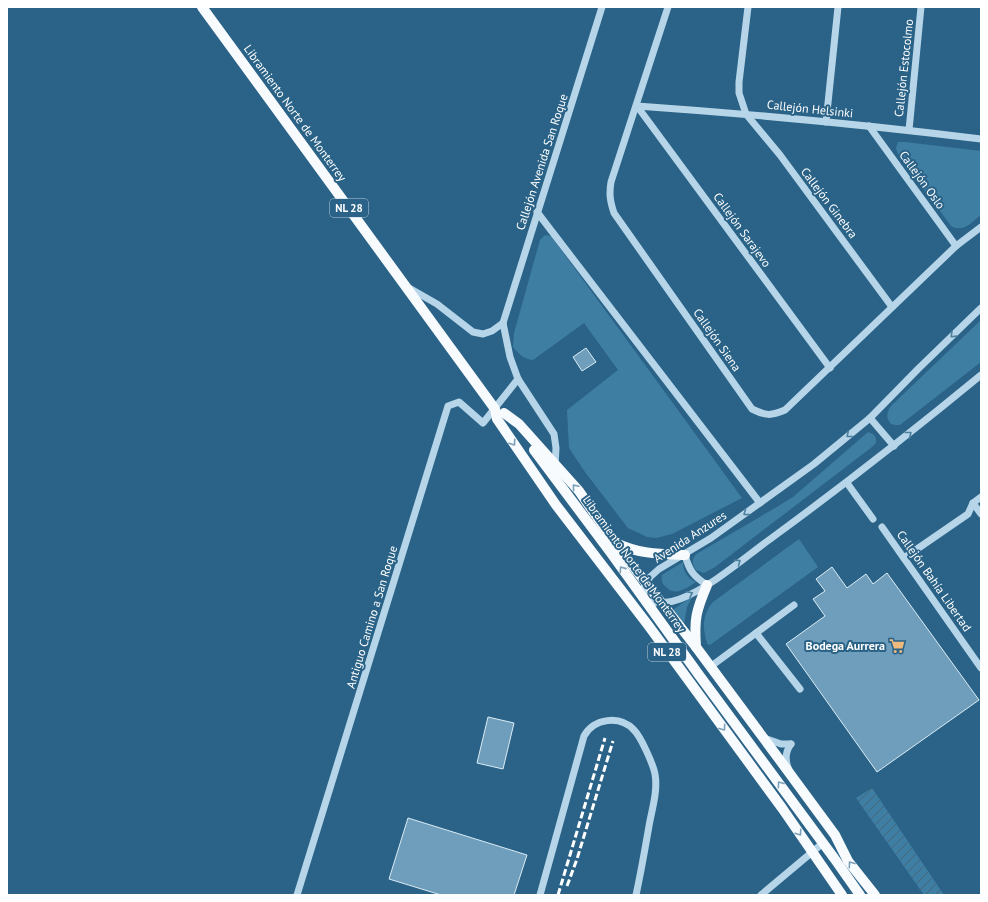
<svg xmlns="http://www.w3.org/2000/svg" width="988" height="902" font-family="'PT Sans',sans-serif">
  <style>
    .green { fill: #3f7ea3 }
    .garden { fill: url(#garden-furrows) }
    .building { fill: #6e9ebb; stroke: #daecf6 }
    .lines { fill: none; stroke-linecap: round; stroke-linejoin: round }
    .minor { stroke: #b6d5e8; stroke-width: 7 }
    .major { stroke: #f8fbfe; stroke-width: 10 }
    .rail { stroke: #fff; stroke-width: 3; stroke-dasharray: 7 3; stroke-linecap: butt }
    .oneway { stroke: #4d809f }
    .oneway2 { stroke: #7ca0b7 }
    .labels { text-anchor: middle; stroke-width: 4; stroke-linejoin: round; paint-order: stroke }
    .shield { fill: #2a6387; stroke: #bfd0db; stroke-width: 1 }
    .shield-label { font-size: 11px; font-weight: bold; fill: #fff }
    .street-label { font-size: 12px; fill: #fff; stroke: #2a6387 }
    .poi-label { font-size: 12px; font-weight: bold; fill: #fff; stroke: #2a6387; text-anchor: end }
  </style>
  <defs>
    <pattern id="garden-furrows" width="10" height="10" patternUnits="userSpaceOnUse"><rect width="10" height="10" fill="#3f7ea3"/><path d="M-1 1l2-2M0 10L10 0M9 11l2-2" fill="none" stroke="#466578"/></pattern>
  </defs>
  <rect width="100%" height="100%" fill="#2a6387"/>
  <!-- green -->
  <g class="green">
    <path d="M898,142H905L981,151V215C972,222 963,233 951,226L898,154L896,148Z"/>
    <path d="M545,235L551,236L742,498L672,534L656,538L647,537L628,528L585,472L569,448L567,410L618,370L584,323L533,360C523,359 519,354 513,347L514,333L540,240Z"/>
    <path d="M981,320V362L900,425H896L891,424C885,417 887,411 892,405Z"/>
    <path d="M868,432L873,434L876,438V443L872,447L715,567L704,573L696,570C691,564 692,557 698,553L775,508L793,497Z"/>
    <path d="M799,539L818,567L710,645L707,644C707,641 705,638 705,635C702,623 705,611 713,602Z"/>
    <path d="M683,562C683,571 687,578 696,582C687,588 675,597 666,587C662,584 661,580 662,575Z"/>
    <polygon points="691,597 692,597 687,607 684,624 673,610"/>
  </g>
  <!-- garden -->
  <polygon class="garden" points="872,788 944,895 945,895 924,895 856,798"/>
  <!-- building -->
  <g class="building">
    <polygon points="586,348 596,362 582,371 573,357"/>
    <polygon points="832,567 847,588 866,574 873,584 887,573 979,700 877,772 786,644 825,616 813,599 825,591 816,579"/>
    <polygon points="488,717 514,723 503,769 477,763"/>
    <polygon points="408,818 527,855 514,895 441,895 389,879"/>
  </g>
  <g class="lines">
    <!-- minor -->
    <g class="minor">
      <path d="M668,7L611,182C609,194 610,201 614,213L752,409C766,416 771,416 785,410L956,246L981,227"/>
      <polyline points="748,7 739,82 739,93 746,114 780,155 892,307"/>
      <path d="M637,106C752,114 867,125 981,139"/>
      <polyline points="637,106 830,368"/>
      <polyline points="826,122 838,7"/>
      <polyline points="869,126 956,246"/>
      <polyline points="909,130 921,7"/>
      <polyline points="537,212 760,503"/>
      <polyline points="409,288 437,304 473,332 483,334 492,331 503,323"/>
      <path d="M981,308L919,368L870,418L814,464L711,538L659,569L650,577L643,589L645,601C656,604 670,603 680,599C713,586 745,557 773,537C844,485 913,431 981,375"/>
      <polyline points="870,418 894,446"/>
      <polyline points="555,466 556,448 554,434 518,379 510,357 503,323 602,7"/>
      <polyline points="847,483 873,519"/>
      <polyline points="973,503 981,514"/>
      <polyline points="882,527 981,668"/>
      <path d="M685,555C689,570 693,576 707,585"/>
      <polyline points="904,558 968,514 973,503 981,497"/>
      <polyline points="756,633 800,689"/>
      <polyline points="710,667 794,605"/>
      <polyline points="764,738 781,744 791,744"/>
      <path d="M789,770C785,761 785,752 791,744"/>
      <polyline points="297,895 448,406 459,402 483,423 518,379"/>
      <path d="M540,895L584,736C594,718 620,715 634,730C641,737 653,764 655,774C658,791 652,809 649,826C645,849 641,872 636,895"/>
      <polyline points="761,895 823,843"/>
    </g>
    <!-- major -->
    <g class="major">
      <polyline points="202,7 495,409 497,419 556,505 648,625 782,808 842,895"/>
      <polyline points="504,413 519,424 579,491 614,542 696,647 782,763 835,835 848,861 875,895"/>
      <polyline points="534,450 611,553 699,675 834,858 860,895"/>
      <path d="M616,543C638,554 661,554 685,555"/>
      <path d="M696,647C694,619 696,611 707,585"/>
    </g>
    <!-- rail -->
    <g class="rail">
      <polyline points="567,886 577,859 613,741"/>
      <polyline points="558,895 605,738"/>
    </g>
  </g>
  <!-- one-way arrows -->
  <defs><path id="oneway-chevron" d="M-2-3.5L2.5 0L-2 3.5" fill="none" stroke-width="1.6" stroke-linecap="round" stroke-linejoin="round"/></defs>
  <g class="oneway">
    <use href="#oneway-chevron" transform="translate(953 335) rotate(136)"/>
    <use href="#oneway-chevron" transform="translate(909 434) rotate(-39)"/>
    <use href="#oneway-chevron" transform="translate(849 435) rotate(141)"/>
    <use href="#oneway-chevron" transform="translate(746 513) rotate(144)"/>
    <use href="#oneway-chevron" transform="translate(738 562) rotate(-36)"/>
    <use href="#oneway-chevron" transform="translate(690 594) rotate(-26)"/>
  </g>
  <g class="oneway2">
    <use href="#oneway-chevron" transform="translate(513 443) rotate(56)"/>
    <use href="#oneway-chevron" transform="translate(575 487) rotate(-131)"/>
    <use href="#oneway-chevron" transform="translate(622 569) rotate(-125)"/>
    <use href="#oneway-chevron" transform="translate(723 728) rotate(54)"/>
    <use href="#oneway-chevron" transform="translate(780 784) rotate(-126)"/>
    <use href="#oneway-chevron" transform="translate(799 833) rotate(56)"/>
    <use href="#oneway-chevron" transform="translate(851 864) rotate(-126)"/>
  </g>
  <!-- icons -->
  <defs>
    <symbol id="supermarket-bare" viewBox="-9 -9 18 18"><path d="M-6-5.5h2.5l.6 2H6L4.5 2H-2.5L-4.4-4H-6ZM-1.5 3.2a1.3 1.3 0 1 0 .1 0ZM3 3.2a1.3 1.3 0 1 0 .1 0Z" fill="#eeba7e" stroke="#2a6387" stroke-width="2.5" paint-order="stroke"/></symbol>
  </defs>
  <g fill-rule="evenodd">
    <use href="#supermarket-bare" x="886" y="635" width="22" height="22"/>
  </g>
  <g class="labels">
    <!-- shield labels -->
    <g class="shield">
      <rect x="330" y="199" width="38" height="18" rx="3"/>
      <rect x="648" y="643" width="38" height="18" rx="3"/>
    </g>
    <g class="shield-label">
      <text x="349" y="212">NL 28</text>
      <text x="667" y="656">NL 28</text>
    </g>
    <!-- street labels -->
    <g class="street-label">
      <text transform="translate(904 68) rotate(-84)" y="4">Callejón Estocolmo</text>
      <text transform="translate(810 109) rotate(6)" y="4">Callejón Helsinki</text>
      <text transform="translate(295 113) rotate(54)" y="4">Libramiento Norte de Monterrey</text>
      <text transform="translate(542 162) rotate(-72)" y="4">Callejón Avenida San Roque</text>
      <text transform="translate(922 180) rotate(54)" y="4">Callejón Oslo</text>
      <text transform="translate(829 203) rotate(53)" y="4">Callejón Ginebra</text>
      <text transform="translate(742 230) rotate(54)" y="4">Callejón Sarajevo</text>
      <text transform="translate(717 340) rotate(55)" y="4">Callejón Siena</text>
      <text transform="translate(690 537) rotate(-33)" y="4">Avenida Anzures</text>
      <text transform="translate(634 564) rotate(54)" y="4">Libramiento Norte de Monterrey</text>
      <text transform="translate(934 581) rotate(55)" y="4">Callejón Bahía Libertad</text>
      <text transform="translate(372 617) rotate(-73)" y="4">Antiguo Camino a San Roque</text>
    </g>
    <!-- poi labels -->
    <g class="poi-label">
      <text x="885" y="650">Bodega Aurrera</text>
    </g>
  </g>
  <!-- border -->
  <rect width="988" height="902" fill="none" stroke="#ffffff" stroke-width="16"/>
</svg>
